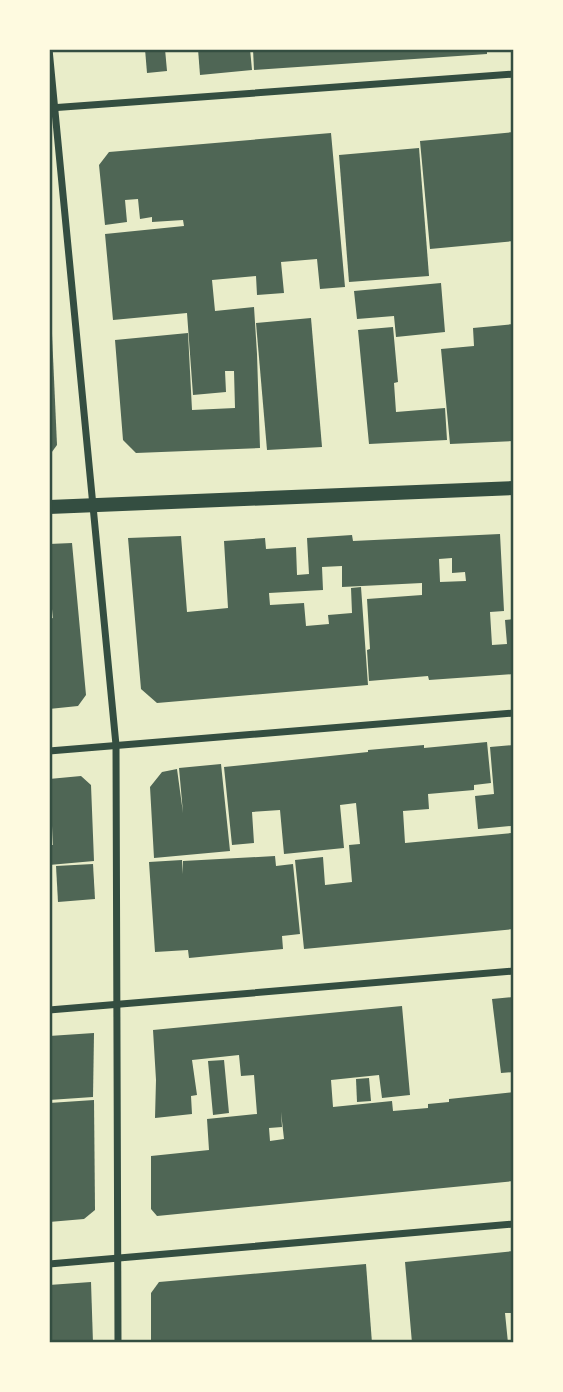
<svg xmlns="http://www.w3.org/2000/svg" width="563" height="1392" font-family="Roboto,sans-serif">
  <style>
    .building { fill: #4f6655; fill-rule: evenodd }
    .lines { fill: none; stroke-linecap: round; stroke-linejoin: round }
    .minor { stroke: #344e41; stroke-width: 7 }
    .secondary { stroke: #344e41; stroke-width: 14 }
    .neatline { fill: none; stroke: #344e41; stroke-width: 2.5 }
  </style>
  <rect width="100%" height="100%" fill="#e9edc9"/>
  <!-- building -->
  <g class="building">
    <polygon points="145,49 165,49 167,71 147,73"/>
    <polygon points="198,49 250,49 252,70 200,75"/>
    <polygon points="253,49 487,49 487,54 254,70"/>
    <polygon points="514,132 514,241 430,249 420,141"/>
    <polygon points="331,133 345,287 320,289 317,259 281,262 284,293 257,295 256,276 212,280 215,311 254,307 257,354 260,448 136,453 123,440 115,340 188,333 192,410 235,408 234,371 225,371 226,392 193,395 187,313 113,320 105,234 184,226 183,220 152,222 152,217 140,219 138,199 125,200 127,222 105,225 99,165 109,152"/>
    <polygon points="419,148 429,276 349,282 339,155"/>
    <polygon points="441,283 445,332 396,337 394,316 357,319 354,291"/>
    <polygon points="49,312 51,312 57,445 49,456"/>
    <polygon points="311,318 322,447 267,450 256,323"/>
    <polygon points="514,324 514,441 450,444 441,349 474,346 473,328"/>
    <polygon points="393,327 398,382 394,383 396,412 445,408 447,440 369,444 358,330"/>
    <path d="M500,534L504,611L490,612L492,645L507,644L505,620L514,619V674L429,680L428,676L369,681L367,650L370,649L367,599L422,595V583L342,587V566L322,567L323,590L269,593L270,605L304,603L306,626L329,624L328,615L352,613L351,588L361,587L368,685L157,703L141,689L128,538L181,536L187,612L228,608L224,541L265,538L266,549L296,547L297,575L309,574L307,538L352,535L353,541ZM452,558V573L465,572L466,581L440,582L439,559Z"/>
    <polygon points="72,543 86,695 78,706 49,709 49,619 53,618 51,600 49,600 49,544"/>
    <polygon points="487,742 491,783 474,785 474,790 428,794 429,809 403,811 405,843 512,833 511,826 478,829 475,796 494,794 490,747 514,745 514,929 304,949 295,860 323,857 325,885 352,882 349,845 360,844 356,803 340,805 344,848 284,854 280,810 252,812 254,843 232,845 224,767 368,752 368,750 424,745 424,748"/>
    <polygon points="221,764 230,851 154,858 150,787 162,772 177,769 183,813 179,768"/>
    <polygon points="81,776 91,785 94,861 49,865 49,845 53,845 52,826 49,826 49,779"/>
    <polygon points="275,856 276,866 293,864 300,934 282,936 283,949 189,958 188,950 155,952 149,862 182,860 183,874 183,861"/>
    <polygon points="93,864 95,899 58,902 56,866"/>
    <polygon points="514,997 514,1072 501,1073 492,999"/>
    <path d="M402,1006L410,1095L382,1098L379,1075L331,1080L333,1107L392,1101L393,1111L428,1108V1104L449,1102V1099L514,1092V1181L157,1216L151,1209V1156L209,1150L207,1119L257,1114L254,1075L241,1076L239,1055L192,1060L197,1095L191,1096L192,1114L155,1118L156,1080L153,1030ZM281,1112L284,1139L270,1141L269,1128L282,1127Z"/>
    <polygon points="94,1033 93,1097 49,1100 49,1036"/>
    <polygon points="224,1060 229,1113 213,1115 208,1061"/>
    <polygon points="369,1078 371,1101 357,1102 356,1079"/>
    <polygon points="94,1100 95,1210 84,1219 49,1222 49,1103"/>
    <polygon points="514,1251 514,1313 505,1313 508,1343 412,1343 405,1262"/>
    <polygon points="366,1264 372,1343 151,1343 151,1293 159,1282"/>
    <polygon points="91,1282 93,1343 49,1343 49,1285"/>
  </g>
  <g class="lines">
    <!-- minor -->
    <g class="minor">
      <polyline points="49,49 116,745 118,1343"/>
      <polyline points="50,108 514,74"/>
      <polyline points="49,751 514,713"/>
      <polyline points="49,1010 514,971"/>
      <polyline points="49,1264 514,1224"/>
    </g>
    <!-- secondary -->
    <polyline class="secondary" points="49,507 514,488"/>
  </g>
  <!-- border -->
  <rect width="563" height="1392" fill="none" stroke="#fefae0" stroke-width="102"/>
  <rect x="51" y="51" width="461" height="1290" class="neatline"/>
</svg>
